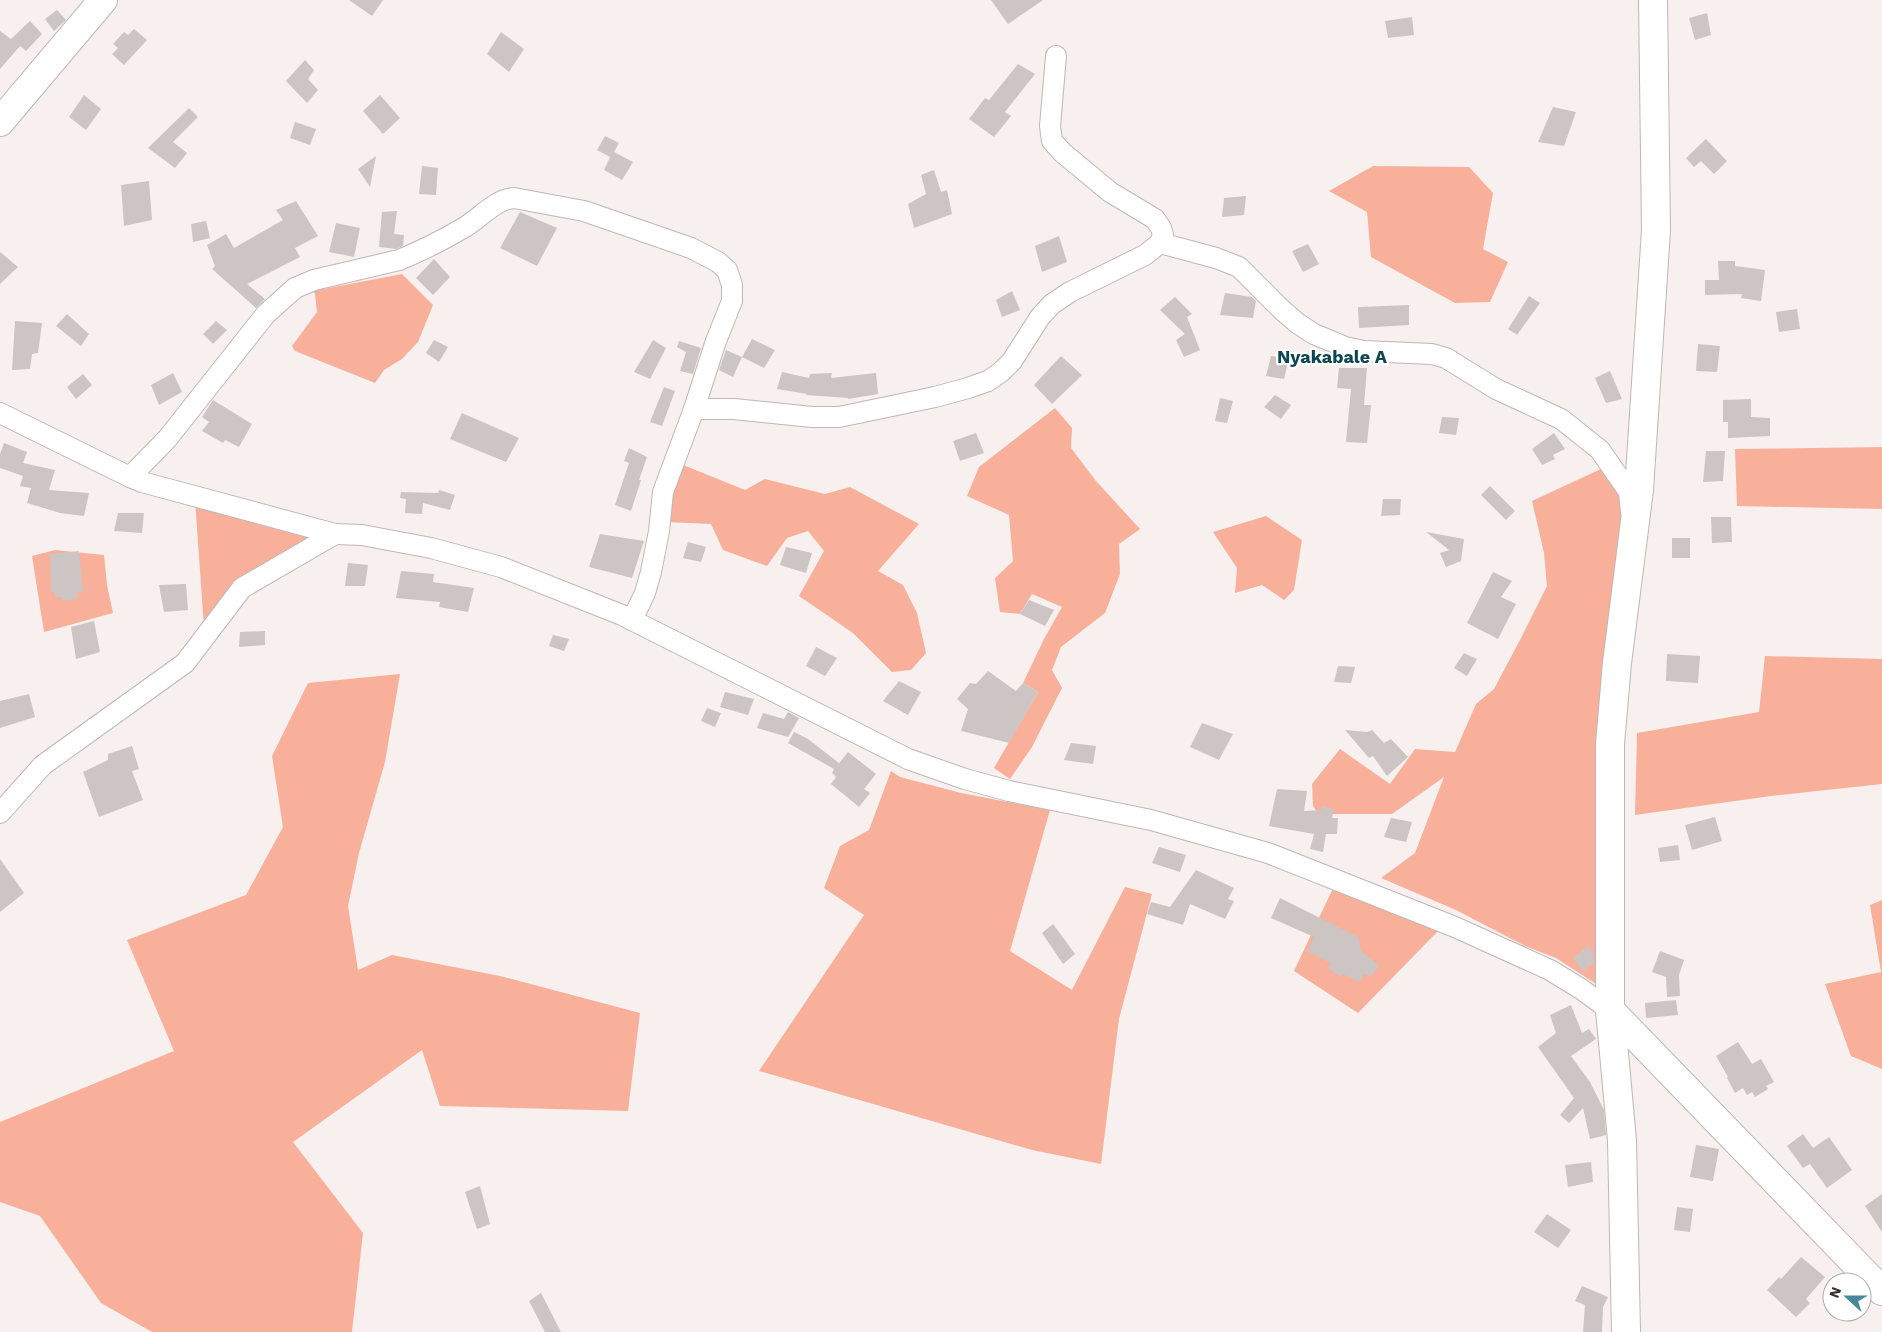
<svg xmlns="http://www.w3.org/2000/svg" width="1882" height="1332" font-family="'Work Sans',sans-serif">
  <style>
    .green { fill: #f8b09b }
    .building { fill: #ccc5c3 }
    .lines { fill: none; stroke-linecap: round; stroke-linejoin: round }
    .street-casing { stroke: #beb7b5; stroke-width: 22 }
    .secondary-casing { stroke: #beb7b5; stroke-width: 30 }
    .street { stroke: #fff; stroke-width: 20 }
    .secondary { stroke: #fff; stroke-width: 28 }
    .labels { text-anchor: middle; stroke-width: 4.5; stroke-linejoin: round; paint-order: stroke }
    .quarter-label { font-size: 18px; font-weight: bold; fill: #0c4653; stroke: #fff }
  </style>
  <rect width="100%" height="100%" fill="#f7f0ee"/>
  <!-- green -->
  <g class="green">
    <polygon points="1373,166 1469,167 1493,193 1483,249 1508,262 1490,302 1455,303 1371,257 1367,212 1329,191"/>
    <polygon points="402,274 433,305 418,342 402,359 384,370 375,383 295,351 292,346 317,312 315,294 313,291"/>
    <polygon points="1055,408 1072,428 1071,448 1096,481 1140,529 1119,544 1120,574 1105,613 1061,647 1052,670 1062,688 1032,747 1010,779 994,768 1038,692 1023,683 1044,639 1062,607 1032,594 1020,614 1000,612 995,578 1013,561 1009,515 967,496 979,467"/>
    <polygon points="1882,447 1882,509 1737,506 1735,449"/>
    <polygon points="666,458 745,490 765,479 825,494 850,487 919,524 878,571 903,585 917,613 926,653 911,670 892,672 853,633 799,596 824,551 808,531 787,538 767,566 723,550 711,524 665,522"/>
    <polygon points="1603,468 1624,483 1613,736 1613,995 1556,958 1525,946 1456,910 1381,878 1415,853 1444,777 1392,814 1318,814 1313,806 1312,784 1340,749 1390,784 1415,749 1455,752 1476,704 1494,689 1520,640 1547,586 1544,553 1532,501"/>
    <polygon points="195,500 311,532 308,538 274,559 204,627"/>
    <polygon points="1266,516 1302,540 1294,590 1284,600 1262,585 1235,593 1237,568 1213,532"/>
    <polygon points="55,550 104,555 107,585 113,613 44,632 32,556"/>
    <polygon points="1765,656 1882,659 1882,784 1771,796 1635,815 1637,733 1759,712"/>
    <polygon points="400,674 385,762 359,853 348,906 358,970 392,955 500,976 640,1013 628,1111 440,1106 422,1050 293,1142 363,1233 352,1332 152,1332 101,1303 40,1216 0,1202 0,1122 174,1051 127,940 246,895 283,827 272,756 308,683"/>
    <polygon points="891,771 900,777 961,793 1050,810 1010,951 1072,990 1125,887 1152,894 1119,1019 1101,1164 1032,1150 759,1071 864,915 824,888 840,846 869,830"/>
    <polygon points="1335,884 1442,927 1358,1013 1294,971"/>
    <polygon points="1882,900 1882,1069 1851,1056 1825,984 1881,972 1870,905"/>
  </g>
  <!-- building -->
  <g class="building">
    <polygon points="349,0 383,0 372,16"/>
    <polygon points="991,0 1043,0 1008,24"/>
    <polygon points="57,10 66,20 54,31 45,19"/>
    <polygon points="1707,13 1711,35 1695,40 1689,18"/>
    <polygon points="1412,17 1414,35 1388,38 1385,21"/>
    <polygon points="30,21 42,34 26,51 20,46 0,69 0,31 11,39"/>
    <polygon points="134,29 147,40 124,65 112,54 118,48 113,44 124,32 128,35"/>
    <polygon points="501,32 524,49 509,72 487,54"/>
    <polygon points="305,60 314,70 308,79 318,90 307,103 286,81"/>
    <polygon points="1018,64 1035,74 1005,112 1011,116 994,137 969,119 985,98 989,100"/>
    <polygon points="84,95 101,109 86,130 69,117"/>
    <polygon points="380,95 400,118 383,134 363,111"/>
    <polygon points="1553,107 1576,112 1564,146 1538,142"/>
    <polygon points="189,108 198,117 173,142 187,153 175,168 148,148"/>
    <polygon points="295,122 316,129 310,145 290,138"/>
    <polygon points="605,136 619,143 614,152 633,162 622,180 604,170 610,157 597,150"/>
    <polygon points="1706,139 1727,161 1714,174 1701,161 1694,167 1686,158"/>
    <polygon points="376,156 370,187 358,169"/>
    <polygon points="422,166 438,168 436,195 419,194"/>
    <polygon points="934,170 941,192 947,190 952,214 914,228 908,204 926,194 921,175"/>
    <polygon points="149,181 152,220 124,226 121,185"/>
    <polygon points="1246,196 1244,215 1222,217 1224,198"/>
    <polygon points="296,201 318,236 295,248 300,257 247,284 265,299 256,308 212,269 215,266 207,245 226,234 234,248 283,220 276,210"/>
    <polygon points="397,211 394,234 404,235 403,246 396,249 379,247 382,212"/>
    <polygon points="520,212 557,228 537,266 500,248"/>
    <polygon points="206,221 210,238 193,242 191,224"/>
    <polygon points="336,223 360,228 354,257 329,252"/>
    <polygon points="1059,236 1067,262 1042,272 1035,246"/>
    <polygon points="1308,244 1319,264 1303,272 1292,251"/>
    <polygon points="0,252 18,267 0,284"/>
    <polygon points="434,259 450,277 433,295 416,278"/>
    <polygon points="1718,261 1735,261 1735,266 1765,270 1761,301 1741,298 1742,294 1705,295 1705,280 1719,280"/>
    <polygon points="1012,291 1020,310 1002,317 996,300"/>
    <polygon points="1225,293 1252,297 1256,301 1253,318 1220,315"/>
    <polygon points="1529,296 1540,303 1517,335 1508,329"/>
    <polygon points="1175,297 1192,314 1187,317 1200,350 1184,357 1176,340 1185,334 1160,310"/>
    <polygon points="1409,305 1409,325 1359,328 1358,307"/>
    <polygon points="1797,309 1800,329 1779,332 1776,312"/>
    <polygon points="67,314 89,334 81,346 56,326"/>
    <polygon points="15,321 42,323 38,353 32,354 30,369 12,370"/>
    <polygon points="216,321 227,330 213,344 203,334"/>
    <polygon points="752,339 775,350 764,368 742,357"/>
    <polygon points="434,340 448,347 439,362 426,353"/>
    <polygon points="653,340 666,348 650,379 634,372"/>
    <polygon points="679,341 701,348 693,374 680,371 686,352 677,347"/>
    <polygon points="1698,344 1720,346 1717,372 1696,371"/>
    <polygon points="726,350 742,357 733,377 719,370"/>
    <polygon points="1061,356 1082,375 1052,404 1034,385"/>
    <polygon points="1271,356 1289,358 1284,379 1266,376"/>
    <polygon points="1339,368 1367,368 1364,405 1371,405 1367,443 1346,442 1351,389 1337,388"/>
    <polygon points="1610,371 1622,399 1606,403 1595,378"/>
    <polygon points="782,372 809,378 810,374 832,373 831,378 876,373 878,394 848,399 848,398 806,395 807,394 777,389"/>
    <polygon points="173,373 182,392 159,405 151,385"/>
    <polygon points="83,374 92,385 76,399 67,387"/>
    <polygon points="664,387 675,391 662,426 650,422"/>
    <polygon points="1275,395 1291,405 1281,419 1264,407"/>
    <polygon points="1220,398 1233,401 1227,423 1215,421"/>
    <polygon points="1751,399 1751,417 1770,418 1770,436 1728,438 1728,422 1723,422 1723,400"/>
    <polygon points="213,400 252,424 239,447 225,440 223,443 202,431 209,422 202,417"/>
    <polygon points="462,413 519,438 506,462 450,439"/>
    <polygon points="1442,417 1459,418 1456,435 1439,433"/>
    <polygon points="976,433 984,453 960,461 953,441"/>
    <polygon points="1554,433 1565,449 1553,455 1555,459 1542,465 1532,449"/>
    <polygon points="4,443 27,452 23,463 55,470 49,490 89,493 84,516 60,513 27,503 31,488 20,486 23,476 0,468 0,454"/>
    <polygon points="629,448 647,457 639,480 641,480 631,511 615,505 629,463 624,461"/>
    <polygon points="1706,451 1725,451 1723,481 1703,482"/>
    <polygon points="1490,486 1515,511 1506,520 1481,495"/>
    <polygon points="439,490 455,495 450,510 423,503 422,514 405,513 406,499 400,498 401,492 438,493"/>
    <polygon points="1383,499 1401,499 1400,515 1381,516"/>
    <polygon points="118,513 144,513 142,533 114,531"/>
    <polygon points="1711,517 1731,517 1732,542 1712,543"/>
    <polygon points="1426,532 1464,539 1461,561 1446,567 1440,553 1449,550"/>
    <polygon points="600,534 644,541 632,578 589,567"/>
    <rect x="1672" y="538" width="18" height="20"/>
    <polygon points="688,542 706,547 701,562 683,558"/>
    <polygon points="786,547 812,553 806,573 780,565"/>
    <polygon points="79,551 83,592 77,592 77,599 62,601 62,597 55,597 55,591 51,592 50,554"/>
    <polygon points="348,563 368,565 365,586 345,586"/>
    <polygon points="401,571 434,574 433,582 474,588 468,612 439,607 440,602 396,598"/>
    <polygon points="1493,572 1512,581 1501,597 1516,604 1498,639 1467,623"/>
    <polygon points="186,584 188,610 164,612 159,585"/>
    <polygon points="1029,600 1054,610 1045,626 1020,614"/>
    <polygon points="94,621 100,652 76,659 71,627"/>
    <polygon points="265,631 265,645 239,647 240,632"/>
    <polygon points="553,635 569,639 564,651 549,646"/>
    <polygon points="816,647 837,658 825,676 806,666"/>
    <polygon points="1464,653 1477,659 1467,676 1454,668"/>
    <polygon points="1667,654 1700,656 1698,683 1666,681"/>
    <polygon points="1338,666 1355,667 1351,683 1334,682"/>
    <polygon points="988,671 1016,691 1023,683 1038,692 1009,743 961,731 968,709 957,699 970,683 976,684"/>
    <polygon points="899,681 921,692 908,715 883,701"/>
    <polygon points="725,692 754,699 748,715 720,707"/>
    <polygon points="29,694 35,717 0,728 0,701"/>
    <polygon points="707,708 721,713 715,727 701,721"/>
    <polygon points="788,712 799,718 788,737 757,728 763,713 784,719"/>
    <polygon points="1202,723 1233,734 1219,760 1190,747"/>
    <polygon points="1345,730 1367,732 1372,730 1384,743 1391,739 1408,757 1387,776 1373,756 1369,758"/>
    <polygon points="794,732 808,739 839,763 837,766 848,752 876,774 864,789 870,793 859,807 831,784 836,777 832,773 834,769 788,743"/>
    <polygon points="1071,743 1096,746 1093,764 1064,760"/>
    <polygon points="132,746 139,769 132,771 143,800 99,817 83,772 108,760 108,754"/>
    <polygon points="1277,789 1307,791 1304,811 1321,810 1322,806 1334,809 1332,818 1338,818 1337,834 1326,834 1323,852 1310,849 1314,834 1269,826"/>
    <polygon points="1715,817 1722,841 1692,850 1685,825"/>
    <polygon points="1391,818 1412,822 1406,842 1384,837"/>
    <polygon points="1678,845 1680,860 1660,862 1658,848"/>
    <polygon points="1159,847 1186,855 1180,872 1152,863"/>
    <polygon points="0,859 24,893 0,912"/>
    <polygon points="1196,870 1234,888 1228,899 1234,901 1225,919 1190,904 1183,925 1147,914 1151,902 1170,907"/>
    <polygon points="1280,898 1358,937 1361,951 1379,965 1371,977 1364,974 1360,982 1343,974 1341,977 1328,968 1331,963 1307,951 1314,937 1271,918"/>
    <polygon points="1053,924 1075,954 1063,964 1042,933"/>
    <polygon points="1588,946 1594,954 1594,963 1583,971 1573,958"/>
    <polygon points="1660,951 1684,960 1679,975 1680,996 1667,997 1666,977 1652,972"/>
    <polygon points="1676,1000 1678,1015 1646,1018 1645,1003"/>
    <polygon points="1571,1005 1582,1033 1589,1029 1596,1039 1571,1056 1590,1082 1604,1110 1606,1135 1590,1139 1583,1108 1569,1123 1560,1115 1574,1098 1538,1047 1556,1033 1550,1015"/>
    <polygon points="1738,1042 1752,1064 1761,1059 1774,1082 1766,1086 1768,1089 1755,1097 1752,1092 1747,1095 1743,1088 1735,1093 1727,1078 1728,1077 1716,1056"/>
    <polygon points="1803,1134 1813,1148 1829,1137 1852,1170 1827,1188 1810,1164 1803,1168 1787,1146"/>
    <polygon points="1696,1145 1719,1149 1713,1181 1690,1177"/>
    <polygon points="1591,1162 1593,1182 1568,1187 1565,1165"/>
    <polygon points="480,1186 490,1224 477,1229 465,1192"/>
    <polygon points="1882,1194 1882,1232 1865,1206"/>
    <polygon points="1677,1207 1693,1209 1690,1232 1674,1230"/>
    <polygon points="1547,1214 1571,1230 1558,1248 1534,1232"/>
    <polygon points="1801,1257 1825,1277 1806,1299 1810,1303 1796,1317 1767,1290 1779,1277 1781,1279"/>
    <polygon points="1582,1286 1608,1297 1603,1307 1602,1332 1583,1332 1585,1305 1575,1301"/>
    <polygon points="541,1293 561,1332 545,1332 529,1301"/>
  </g>
  <g class="lines">
    <defs>
      <g id="street">
        <polyline points="1160,243 1216,258 1239,267 1280,308 1297,323 1314,334 1345,347 1364,351 1432,354 1446,358 1496,389 1561,419 1600,450 1629,492 1631,512"/>
        <polyline points="694,409 734,409 812,417 839,417 935,397 968,388 988,381 1001,372 1012,361 1040,317 1052,304 1070,292 1145,255 1160,243 1163,235 1161,228 1155,219 1110,192 1063,153 1052,141 1050,126 1056,56"/>
        <polyline points="0,413 130,477 142,482 335,534 362,535 431,548 501,567 622,615 908,759 965,779 1009,791 1151,820 1268,853 1455,927 1550,970 1581,989 1610,1010"/>
        <path d="M130,477L167,439L266,314L295,288L314,280L399,260C421,251 443,240 465,227C480,218 496,199 514,198L584,211L691,248L718,262L727,270L732,285V301L716,341L694,409L663,492L659,531L651,572L645,593L632,620"/>
        <polyline points="0,813 43,765 185,663 242,588 335,534"/>
      </g>
      <g id="secondary">
        <polyline points="0,122 103,0"/>
        <polyline points="1610,1010 1882,1291"/>
        <polyline points="1626,1332 1622,1140 1610,1010 1610,744 1617,663 1639,490 1656,230 1653,0"/>
      </g>
    </defs>
    <!-- street casing -->
    <use href="#street" class="street-casing"/>
    <!-- secondary casing -->
    <use href="#secondary" class="secondary-casing"/>
    <!-- street -->
    <use href="#street" class="street"/>
    <!-- secondary -->
    <use href="#secondary" class="secondary"/>
  </g>
  <g class="labels">
    <!-- quarter labels -->
    <g class="quarter-label">
      <text x="1332" y="363">Nyakabale A</text>
    </g>
  </g>
  <!-- north arrow -->
  <g transform="translate(1847 1297) rotate(291)"><circle r="24" fill="#ffffff" stroke="#adacab"/>
  <path d="M0-4L9 19L0 12L-9 19Z" fill="#47889a"/>
  <text y="-8" font-size="14" font-weight="bold" text-anchor="middle" fill="#322f2e">N</text>
  </g>
</svg>
